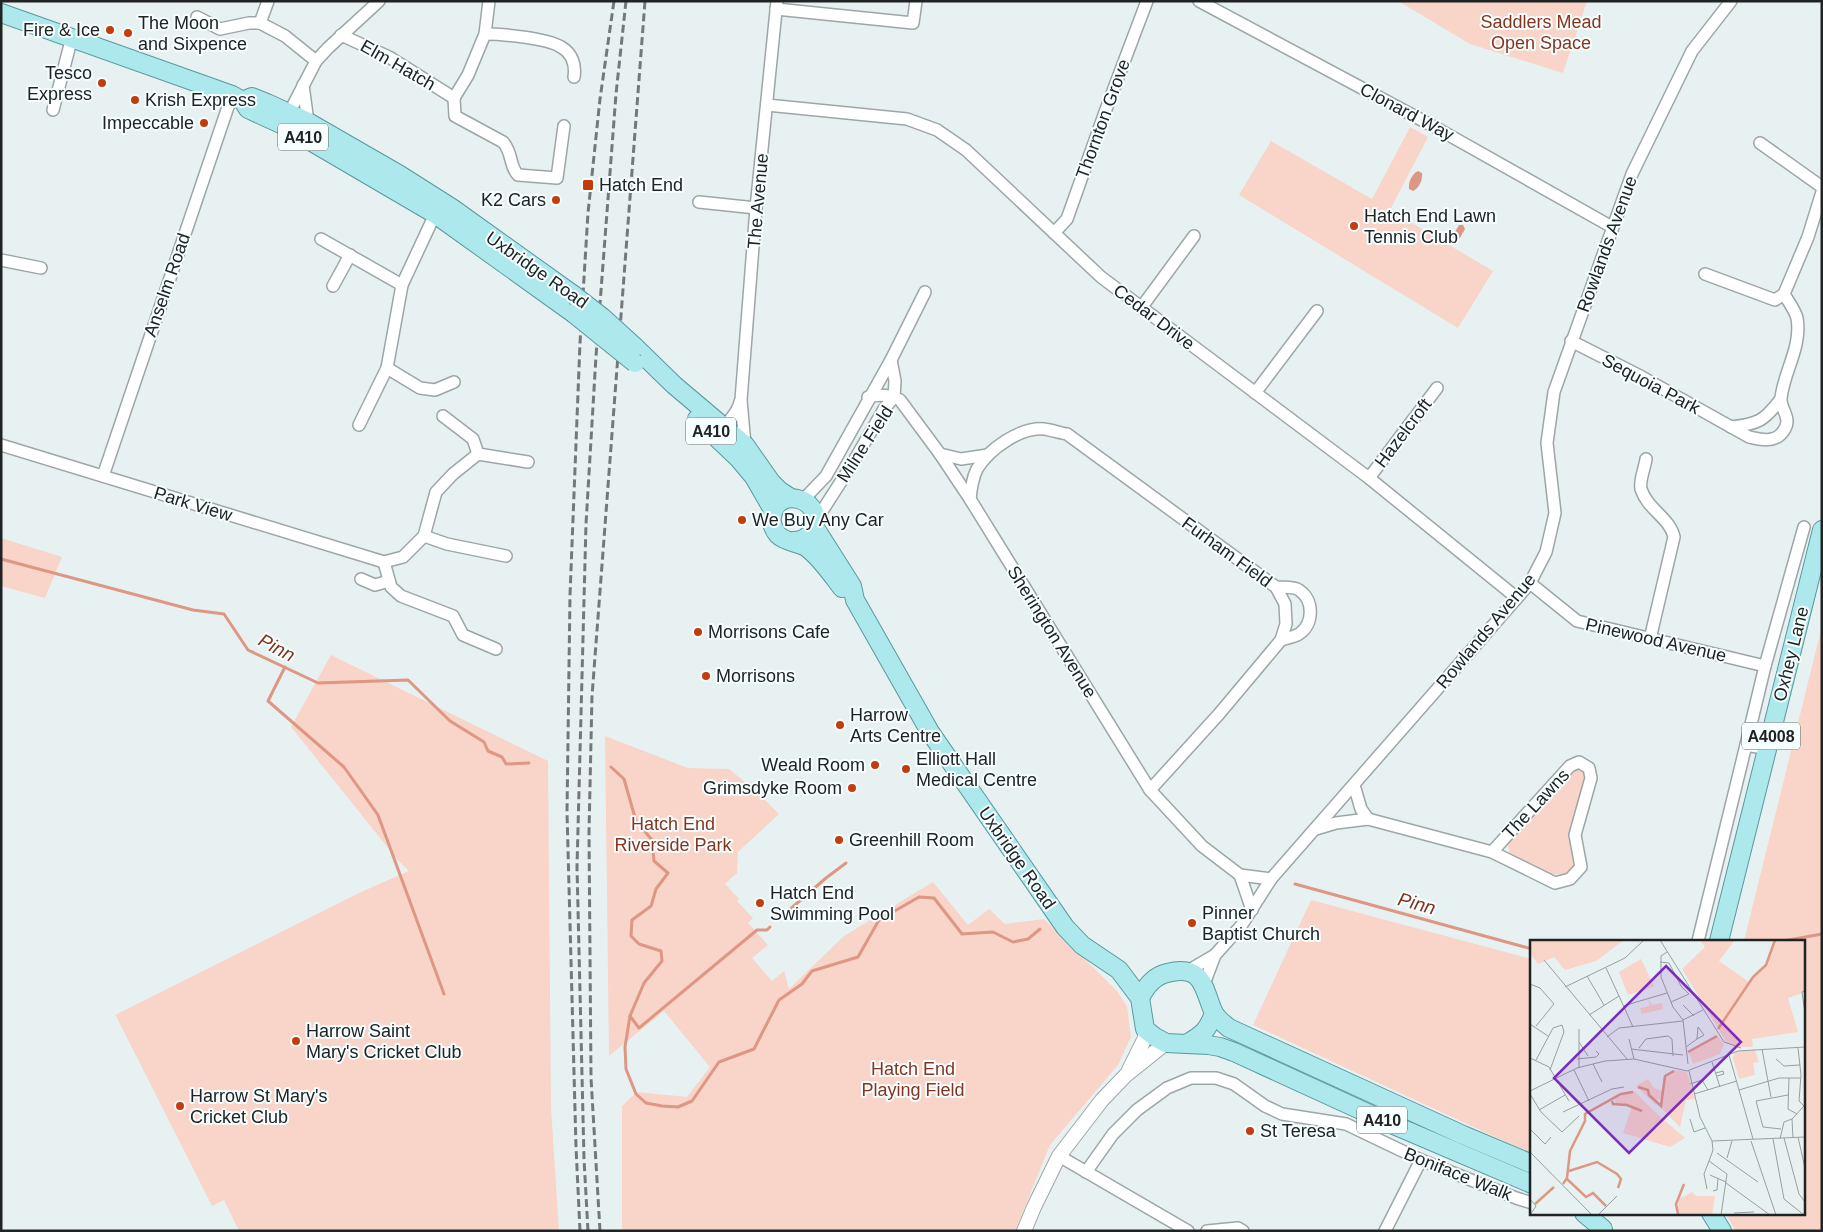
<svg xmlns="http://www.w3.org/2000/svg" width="1823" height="1232" font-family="Arial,sans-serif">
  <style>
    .green { fill: #f8d4c9 }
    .water { fill: #dd9783 }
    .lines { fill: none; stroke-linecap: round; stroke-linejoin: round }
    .stream { stroke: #dd9783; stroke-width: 3 }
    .minor-casing { stroke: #9da6a7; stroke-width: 14 }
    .tertiary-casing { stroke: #9da6a7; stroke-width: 16 }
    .primary-casing { stroke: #58999e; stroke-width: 20 }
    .minor { stroke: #fff; stroke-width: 11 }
    .tertiary { stroke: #fff; stroke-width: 14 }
    .primary { stroke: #ade8ec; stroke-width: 18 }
    .rail { stroke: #737979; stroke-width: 3; stroke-dasharray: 8 4; stroke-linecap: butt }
    .primary-bridge-casing { stroke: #58999e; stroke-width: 20; stroke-linecap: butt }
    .primary-bridge { stroke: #ade8ec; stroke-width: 18 }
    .poi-dot { fill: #c43c0c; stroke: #f6feff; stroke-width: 2 }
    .labels { text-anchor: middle; stroke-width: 4; stroke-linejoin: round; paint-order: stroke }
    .shield { fill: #f6feff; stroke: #606565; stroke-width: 1 }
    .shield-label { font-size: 16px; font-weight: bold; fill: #202323 }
    .park-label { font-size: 18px; fill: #87341c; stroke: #f6feff }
    .poi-label { font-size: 18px; fill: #202323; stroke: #f6feff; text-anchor: start }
    .street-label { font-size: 18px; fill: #202323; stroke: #f6feff }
    .water-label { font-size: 19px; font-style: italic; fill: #833018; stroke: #f6feff }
    .inset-river { fill: none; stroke: #dd9783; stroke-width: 2.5 }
    .inset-road { fill: none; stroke: #989f9f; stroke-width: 1 }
    .view { fill: #7b2cbf; fill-opacity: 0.15; stroke: #7b2cbf; stroke-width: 2.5 }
    .inset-edge { fill: none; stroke: #202323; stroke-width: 2.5 }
  </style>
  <rect width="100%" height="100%" fill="#e8f1f2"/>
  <!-- green -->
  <g class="green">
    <polygon points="1398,1 1587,1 1563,73 1470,44"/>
    <polygon points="1410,127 1428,137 1390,210 1493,271 1458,328 1239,195 1271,141 1372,199"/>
    <polygon points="1,538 62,557 45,598 1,586"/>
    <polygon points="1822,626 1822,1231 1735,1231 1726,1213 1804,1213 1804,941 1744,941"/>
    <polygon points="331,655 548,761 551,1107 559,1231 239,1231 224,1200 212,1206 116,1016 115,1015 361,892 409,871 397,859 291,727"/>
    <polygon points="605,736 688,768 729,769 745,782 761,783 762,797 779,814 738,852 737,873 725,884 739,899 737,901 753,918 748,923 768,945 752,958 772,981 784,971 789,989 844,936 933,882 968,925 989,909 1005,924 1044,919 1117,991 1127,1006 1131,1037 1118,1065 1050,1145 1015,1231 622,1231 622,1106 637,1092 687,1097 710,1067 664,1011 609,1056"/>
    <polygon points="1582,768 1586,780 1570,842 1576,860 1569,875 1550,874 1510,854 1507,842 1572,770"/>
    <polygon points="1311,900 1532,959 1532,1154 1253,1025"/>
  </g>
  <!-- water -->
  <g class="water">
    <path d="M1418,171L1422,173C1423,180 1419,188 1413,191L1409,189C1408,182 1412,174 1418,171Z"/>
    <polygon points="1459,225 1463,225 1465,229 1458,241 1452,237"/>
  </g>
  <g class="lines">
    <!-- stream -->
    <g class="stream">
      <polyline points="1,559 193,610 224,614 248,650 318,683 408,680 450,721 484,742 488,751 502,757 506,764 529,763"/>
      <polyline points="285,667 268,701 344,767 378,815 444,994"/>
      <polyline points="611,767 624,779 636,821 652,840 654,861 668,873 656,889 651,906 632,920 631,936 639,944 661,951 662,961 644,983 630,1016 625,1047 626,1069 636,1094 646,1103 662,1106 678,1107 692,1101 719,1062 754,1049 779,1000 802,984 812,971 858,957 879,920 919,897 934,898 962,934 993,932 1013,942 1028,939 1040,929"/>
      <polyline points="1295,884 1532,949"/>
      <polyline points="787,912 826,878 846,863"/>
      <polyline points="1783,941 1822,934"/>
      <polyline points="630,1016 639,1028 757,930 767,930 770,927"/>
    </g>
    <defs>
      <g id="minor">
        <polyline points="1199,1 1431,125 1612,227"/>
        <polyline points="776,9 913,23 916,1"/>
        <polyline points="197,17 220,29 249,23 260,23 268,1"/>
        <polyline points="260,23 285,36 316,61"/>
        <path d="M485,34C502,34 547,38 561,47C572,53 576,65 574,77"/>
        <polyline points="341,35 389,57 454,98"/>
        <polyline points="303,85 308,122"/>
        <path d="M454,98L455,116L503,142C513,153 509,166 518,175L557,178L564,126"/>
        <polyline points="454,98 468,75 485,34 489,1"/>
        <polyline points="767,105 907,119 937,130 966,150 1101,277 1369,478 1517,598"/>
        <polyline points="53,110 72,37"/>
        <polyline points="286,119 316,61 328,48 379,1"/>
        <polyline points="1760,143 1822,187"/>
        <polyline points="699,202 756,208"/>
        <polyline points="1054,233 1067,219 1105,112 1147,1"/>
        <polyline points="321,239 402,285"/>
        <polyline points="1,260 41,268"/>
        <polyline points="1705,274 1775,300 1784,294"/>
        <polyline points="333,286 350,255"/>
        <polyline points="1141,308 1194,236"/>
        <path d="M1571,341L1642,377L1749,437C1759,439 1773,443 1781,434C1795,419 1780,411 1781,398C1784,371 1802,347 1797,318C1795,310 1788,301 1784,294L1808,237L1822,192"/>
        <polyline points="387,368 420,388 435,390 454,382"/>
        <polyline points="1255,393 1317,311"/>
        <path d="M868,397C879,394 890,395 900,400L940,454L970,499L1150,790L1202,846L1240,875"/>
        <polyline points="443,416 473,439 478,454"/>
        <polyline points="359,425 387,368 402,285 437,210"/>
        <path d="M1731,427C1758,424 1764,421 1780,400"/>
        <path d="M722,433C726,421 737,416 740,402"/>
        <polyline points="1,445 384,562"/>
        <polyline points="745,445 741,400 756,208 777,1"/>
        <polyline points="940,454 961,459 988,455"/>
        <path d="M1646,459C1645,467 1639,481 1641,489C1647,509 1670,518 1674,537L1650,639"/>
        <polyline points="103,476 232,95"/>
        <polyline points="1369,478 1437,388"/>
        <path d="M970,499C971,489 972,479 977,469C989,449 1020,427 1044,429C1052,430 1060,433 1067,434L1276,587L1285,604L1286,624L1281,640L1219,714L1150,790"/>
        <polyline points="803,500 826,476 891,360 925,292"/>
        <polyline points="815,522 851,466 884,409 894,397 895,381 891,360"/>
        <polyline points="424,536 447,544 506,556"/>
        <polyline points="384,562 403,557 424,536 436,492 453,474 478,454 528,462"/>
        <polyline points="384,562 391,587 401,596 453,616 463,635 496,649"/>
        <polyline points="361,579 375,585 389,581"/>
        <polyline points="1530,583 1577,621 1765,666"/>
        <path d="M1276,587C1283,588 1293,586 1299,590C1314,600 1314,624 1299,634C1294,637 1287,638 1281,640"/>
        <polyline points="1768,749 1746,745 1765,666 1804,527"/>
        <polyline points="1354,785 1361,809 1368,819"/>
        <polyline points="1316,829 1336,823 1368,819 1492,852 1570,766 1579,762 1589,768 1591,778 1575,835 1581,867 1570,879 1555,883 1492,852"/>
        <polyline points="1252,910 1240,875 1271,879"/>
        <polyline points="1698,941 1746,745"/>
        <polyline points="1186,972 1215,955"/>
        <polyline points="1204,984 1215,955 1241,926 1271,879 1530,583 1546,552 1555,513 1547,443 1554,392 1632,174 1692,51 1731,1"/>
        <polyline points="1059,1156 1188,1231"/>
        <polyline points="1086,1172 1113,1134 1137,1110 1167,1088 1191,1078 1216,1078 1234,1084 1265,1106 1282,1114 1346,1124 1421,1160 1516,1198 1532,1203"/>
        <polyline points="1207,1231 1238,1228 1243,1231"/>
        <polyline points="1385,1231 1421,1160"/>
      </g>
      <g id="tertiary">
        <polyline points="1129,1070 1145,1038 1145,1029"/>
        <polyline points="1024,1231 1034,1207 1059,1156 1102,1100 1126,1075 1166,1043"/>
      </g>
      <g id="primary">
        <polyline points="1,13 232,95 243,101 248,109 283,125 435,214 573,313"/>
        <polyline points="243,101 252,97 267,103 308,122 400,175 452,208 575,296"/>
        <polyline points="635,347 674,385 745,445 771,482 780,491 791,498"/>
        <polyline points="697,419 739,459 754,477 773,510"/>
        <polyline points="814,526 852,586 855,600 930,732 1065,927 1082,945 1119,970 1140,998 1145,1029 1155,1037 1166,1043 1208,1045 1220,1047 1234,1052 1389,1123 1532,1184"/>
        <path d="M793,541C801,541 808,538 812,531C829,500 776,483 772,517C771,523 774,530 778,535C785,542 797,542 806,547C820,557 832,575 842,588"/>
        <polyline points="1719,941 1822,530"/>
        <path d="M1140,998C1146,986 1154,976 1167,973C1203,964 1203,987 1213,1011C1216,1018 1223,1023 1229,1028L1463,1135L1532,1164"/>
        <path d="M1188,1043C1203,1034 1208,1030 1214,1013"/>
        <polyline points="1584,1213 1603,1229"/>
        <polyline points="1711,1213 1722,1231"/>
      </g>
    </defs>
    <!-- minor casing -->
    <use href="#minor" class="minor-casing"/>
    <!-- tertiary casing -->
    <use href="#tertiary" class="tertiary-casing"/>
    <!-- primary casing -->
    <use href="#primary" class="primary-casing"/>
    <!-- minor -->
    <use href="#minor" class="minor"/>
    <!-- tertiary -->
    <use href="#tertiary" class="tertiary"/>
    <!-- primary -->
    <use href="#primary" class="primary"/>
    <!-- rail -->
    <g class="rail">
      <polyline points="580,1231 576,1147 567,812 570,595 580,343 588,213 600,99 614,1"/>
      <polyline points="588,1231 584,1159 577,867 586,524 596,356 616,94 626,1"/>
      <polyline points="600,1231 591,1078 589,832 592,696 645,1"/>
    </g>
    <defs>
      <g id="primary-bridge">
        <polyline points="575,296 602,317 635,347"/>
        <polyline points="573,313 635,363"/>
      </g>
    </defs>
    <!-- primary-bridge casing -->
    <use href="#primary-bridge" class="primary-bridge-casing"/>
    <!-- primary-bridge -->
    <use href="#primary-bridge" class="primary-bridge"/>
  </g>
  <!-- markers -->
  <g class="poi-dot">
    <circle cx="110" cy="30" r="5"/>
    <circle cx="128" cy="33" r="5"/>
    <circle cx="102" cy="83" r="5"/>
    <circle cx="135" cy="100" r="5"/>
    <circle cx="204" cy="123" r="5"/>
    <rect x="582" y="179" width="12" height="12" rx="2.5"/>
    <circle cx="556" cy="200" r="5"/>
    <circle cx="1354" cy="226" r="5"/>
    <circle cx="742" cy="520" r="5"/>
    <circle cx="698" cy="632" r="5"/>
    <circle cx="706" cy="676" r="5"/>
    <circle cx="840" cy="725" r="5"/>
    <circle cx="875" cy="765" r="5"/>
    <circle cx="906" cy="769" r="5"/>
    <circle cx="852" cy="788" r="5"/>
    <circle cx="839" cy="840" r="5"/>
    <circle cx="760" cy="903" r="5"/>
    <circle cx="1192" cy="923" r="5"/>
    <circle cx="296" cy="1041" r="5"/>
    <circle cx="180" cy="1106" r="5"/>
    <circle cx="1250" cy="1131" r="5"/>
  </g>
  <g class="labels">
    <!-- shield labels -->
    <g class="shield">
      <rect x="278" y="123.5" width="50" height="27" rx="4"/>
      <rect x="686" y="417.5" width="50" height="27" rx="4"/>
      <rect x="1742" y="722.5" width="58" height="27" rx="4"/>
      <rect x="1357" y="1106.5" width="50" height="27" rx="4"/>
    </g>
    <g class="shield-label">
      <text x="303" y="143">A410</text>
      <text x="711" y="437">A410</text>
      <text x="1771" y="742">A4008</text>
      <text x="1382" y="1126">A410</text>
    </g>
    <!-- park labels -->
    <g class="park-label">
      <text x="1541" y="28">Saddlers Mead<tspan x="1541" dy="21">Open Space</tspan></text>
      <text x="673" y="830">Hatch End<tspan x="673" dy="21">Riverside Park</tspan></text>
      <text x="913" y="1075">Hatch End<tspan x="913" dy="21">Playing Field</tspan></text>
    </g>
    <!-- poi labels -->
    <g class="poi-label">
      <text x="138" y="29">The Moon<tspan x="138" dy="21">and Sixpence</tspan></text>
      <text x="100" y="36" text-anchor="end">Fire &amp; Ice</text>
      <text x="92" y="79" text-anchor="end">Tesco<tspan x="92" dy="21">Express</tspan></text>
      <text x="145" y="106">Krish Express</text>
      <text x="194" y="129" text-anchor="end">Impeccable</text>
      <text x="599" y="191">Hatch End</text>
      <text x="546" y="206" text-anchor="end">K2 Cars</text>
      <text x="1364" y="222">Hatch End Lawn<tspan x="1364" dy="21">Tennis Club</tspan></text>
      <text x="752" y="526">We Buy Any Car</text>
      <text x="708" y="638">Morrisons Cafe</text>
      <text x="716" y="682">Morrisons</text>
      <text x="850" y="721">Harrow<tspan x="850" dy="21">Arts Centre</tspan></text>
      <text x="916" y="765">Elliott Hall<tspan x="916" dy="21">Medical Centre</tspan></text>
      <text x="865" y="771" text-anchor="end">Weald Room</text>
      <text x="842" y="794" text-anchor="end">Grimsdyke Room</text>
      <text x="849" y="846">Greenhill Room</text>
      <text x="770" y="899">Hatch End<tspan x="770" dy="21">Swimming Pool</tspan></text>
      <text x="1202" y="919">Pinner<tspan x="1202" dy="21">Baptist Church</tspan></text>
      <text x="306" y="1037">Harrow Saint<tspan x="306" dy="21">Mary's Cricket Club</tspan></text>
      <text x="190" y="1102">Harrow St Mary's<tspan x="190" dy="21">Cricket Club</tspan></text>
      <text x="1260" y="1137">St Teresa</text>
    </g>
    <!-- street labels -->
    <g class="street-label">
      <text transform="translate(398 65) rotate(30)" y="6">Elm Hatch</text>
      <text transform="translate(1407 112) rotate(28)" y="6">Clonard Way</text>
      <text transform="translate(1103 119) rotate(-70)" y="6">Thornton Grove</text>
      <text transform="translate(758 201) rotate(-85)" y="6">The Avenue</text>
      <text transform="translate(1607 244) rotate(-70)" y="6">Rowlands Avenue</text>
      <text transform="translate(537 270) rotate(35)" y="6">Uxbridge Road</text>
      <text transform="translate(167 285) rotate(-71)" y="6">Anselm Road</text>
      <text transform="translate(1154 317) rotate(37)" y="6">Cedar Drive</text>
      <text transform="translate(1651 384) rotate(28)" y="6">Sequoia Park</text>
      <text transform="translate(1403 433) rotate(-53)" y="6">Hazelcroft</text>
      <text transform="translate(865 444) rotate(-57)" y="6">Milne Field</text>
      <text transform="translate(193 504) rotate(17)" y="6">Park View</text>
      <text transform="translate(1227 552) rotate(36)" y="6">Furham Field</text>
      <text transform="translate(1486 631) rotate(-50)" y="6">Rowlands Avenue</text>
      <text transform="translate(1052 632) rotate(58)" y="6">Sherington Avenue</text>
      <text transform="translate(1656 640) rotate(13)" y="6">Pinewood Avenue</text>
      <text transform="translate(1791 654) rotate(-76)" y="6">Oxhey Lane</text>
      <text transform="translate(1536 804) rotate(-47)" y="6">The Lawns</text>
      <text transform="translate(1017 858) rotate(55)" y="6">Uxbridge Road</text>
      <text transform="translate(1458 1174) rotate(22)" y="6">Boniface Walk</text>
    </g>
    <!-- water labels -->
    <g class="water-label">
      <text transform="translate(277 647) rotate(28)" y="7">Pinn</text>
      <text transform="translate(1417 903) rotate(15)" y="7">Pinn</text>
    </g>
  </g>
  <!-- overview -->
  <g transform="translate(1530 940)">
    <rect width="275" height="275" fill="#e8f1f2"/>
    <path d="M0,0H94L66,21L35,30L24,17L8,24L0,13ZM170,0H205L189,21L219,42L236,25L244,0H275V52L258,58L268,92L222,99L223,107H209L197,103L152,29L175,7ZM111,19L124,46L98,55L89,32ZM118,59L122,65L132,63L133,69L112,74L110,68L120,66ZM188,96L194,104L190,114L163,124L159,113ZM225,110L229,122L223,123L225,135L209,139L203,118L205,112ZM144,130L157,132L165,159L156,160L150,187L130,167L133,160L127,159L126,165L106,146L118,139L123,147L131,151L135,135ZM104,151L125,172L155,198L140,207L93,193L102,166L86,164L84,158ZM162,252L166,256H185L182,275H147L149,259Z" fill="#f8d4c9"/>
    <path class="inset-river" d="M188,89L223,37L236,25L245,0M158,112L187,96M108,147L118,150L119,155L131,166L135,136L144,131M82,161L83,164L97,165L112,171M39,231L67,222L87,234L91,239L88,248M37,239L56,257L63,253L76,266M33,244L37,238L40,211L55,181V174L91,154L103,152M5,264L24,247M148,274L146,264L154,244"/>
    <path class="inset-road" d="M130,0L194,102L211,108M137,12L131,16V37L143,67L153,80L158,124M14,20L97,119M130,22L139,23L151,46L159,54L141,62M57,36L74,65M0,44L10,48L24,64L6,86M35,47L95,18L114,0M275,51L272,52L275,73M89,56L103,87M153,65L164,76M93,66L137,53M59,75L89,56L76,28M153,80L173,70M0,84L18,96M77,97L89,88L153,81M99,99L104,119M49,102L58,116M156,107L167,99L168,87L174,95L167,99M109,108L116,99L138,96L142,99L143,116M268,108L271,135L269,161L274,166M101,109L153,115M232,109L241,157M199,115L223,199M0,118L19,127L39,161M47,119L66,117L69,114L66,111M246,119L254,126L270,125M6,120L23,88L32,85L34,92L20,130M182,122L190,147M63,124L72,142M49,128V89M44,130L59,161M159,131L170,177L182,201L183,210L179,221L197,234L191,275M186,133L193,131L194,134L187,136M259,138L258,169L267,174M160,144L172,140L178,150M209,150L249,138H271M0,151L47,128L75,121L104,119L157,131L208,111L275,107M0,154L11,172L32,192L49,176M164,154L207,141M9,170L35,155M33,172L82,149L94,147M160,179L164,192L175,188M262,179L263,198M0,189L15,204L21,197M251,189L233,187L226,161L258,155M268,197L275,228M254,198L269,254L275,262M243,199L254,259L274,275M250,199L254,182L262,179L274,166M182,201L275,197M221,201L246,275M0,212L62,275M187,213L228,242M197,218L202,201M180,235L196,242M196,243L240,275M177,249L174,234L179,221M183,251L187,250L188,238M0,259L6,266L0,275M204,273L224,272M68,275L87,256"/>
    <path class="view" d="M136,26L211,102L99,213L24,138Z"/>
    <rect width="275" height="275" class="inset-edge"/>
  </g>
  <!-- border -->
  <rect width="1823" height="1232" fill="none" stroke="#202323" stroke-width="5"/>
</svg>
